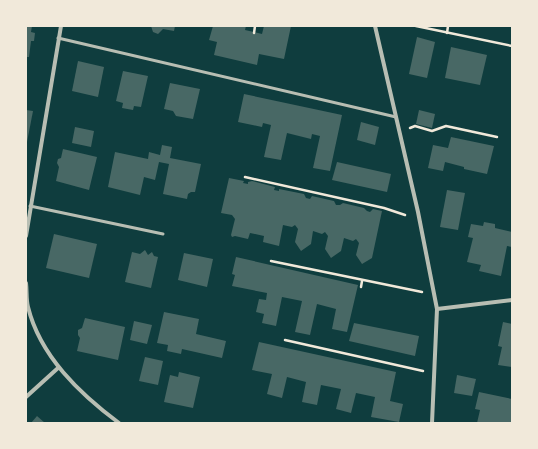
<svg xmlns="http://www.w3.org/2000/svg" width="538" height="449" font-family="Ubuntu,sans-serif">
  <style>
    .building { fill: #486865 }
    .lines { fill: none; stroke-linecap: round; stroke-linejoin: round }
    .path { stroke: #f1e9da; stroke-width: 2.5 }
    .service { stroke: #b8beb3; stroke-width: 3 }
    .minor { stroke: #b8beb3; stroke-width: 4 }
  </style>
  <rect width="100%" height="100%" fill="#0f3d3e"/>
  <!-- building -->
  <g class="building">
    <polygon points="26,26 32,26 31,32 35,33 34,41 31,41 29,57 26,57"/>
    <polygon points="151,26 175,26 174,31 163,29 158,34 153,32"/>
    <polygon points="213,26 246,26 245,30 262,34 264,26 291,26 284,59 259,54 257,65 214,55 217,42 209,40"/>
    <polygon points="417,37 435,42 427,78 409,74"/>
    <polygon points="451,47 487,55 480,85 445,78"/>
    <polygon points="78,61 104,67 98,97 72,91"/>
    <polygon points="123,71 148,76 141,107 134,106 133,110 122,108 123,103 116,101"/>
    <polygon points="170,83 200,89 193,119 176,116 173,111 164,109"/>
    <polygon points="244,94 342,115 330,171 313,168 320,136 312,134 311,139 287,133 281,160 264,157 271,125 263,123 262,127 238,122"/>
    <polygon points="26,110 33,111 27,142 26,142"/>
    <polygon points="419,110 435,114 432,128 416,124"/>
    <polygon points="361,122 379,127 375,145 357,140"/>
    <polygon points="75,127 94,131 91,147 72,143"/>
    <polygon points="451,137 494,146 487,174 464,169 464,167 445,162 443,171 428,168 433,145 448,148"/>
    <polygon points="162,145 172,147 170,158 201,164 195,192 191,192 188,194 187,199 163,194 169,164 159,162 155,180 144,177 140,195 108,187 115,152 148,159 149,152 160,155"/>
    <polygon points="63,149 97,157 89,190 56,181 59,167 57,163 58,159 61,158"/>
    <polygon points="337,162 391,174 387,192 332,180"/>
    <polygon points="229,178 244,181 243,183 248,184 248,182 252,181 275,187 274,190 279,191 279,189 304,194 306,198 310,199 312,196 334,201 336,205 340,205 343,203 364,208 367,211 370,212 373,209 382,211 372,258 362,264 356,255 359,243 356,239 353,241 344,238 341,251 331,258 325,249 328,236 325,232 322,234 313,231 311,244 301,251 295,242 298,229 295,225 292,227 283,225 279,246 263,242 264,236 250,233 248,239 235,236 232,237 231,235 235,219 232,215 221,213"/>
    <polygon points="447,190 465,193 458,230 440,227"/>
    <polygon points="484,222 495,224 495,228 512,232 512,247 507,246 501,276 479,271 481,265 467,262 473,238 468,237 471,224 483,226"/>
    <polygon points="54,234 97,244 89,278 46,268"/>
    <polygon points="145,250 148,255 152,252 154,256 158,257 151,288 125,282 132,252 140,254"/>
    <polygon points="184,253 213,259 207,287 178,280"/>
    <polygon points="236,257 358,285 347,332 332,329 336,309 317,304 310,335 295,332 302,301 282,297 276,326 262,323 264,314 256,312 259,299 266,300 267,293 232,286 235,275 232,274"/>
    <polygon points="164,312 199,319 196,334 226,341 222,358 182,349 181,354 167,351 168,345 157,343"/>
    <polygon points="85,318 125,327 118,360 77,351 80,338 78,335 78,330 82,328"/>
    <polygon points="134,321 152,325 147,344 130,340"/>
    <polygon points="503,322 512,324 512,367 498,365 502,347 498,346"/>
    <polygon points="354,323 419,336 415,356 349,341"/>
    <polygon points="259,342 396,372 390,401 403,404 399,422 371,417 375,397 356,393 351,413 336,409 341,389 321,385 317,405 302,402 306,382 287,377 282,398 267,394 272,374 252,370"/>
    <polygon points="145,357 163,361 158,385 139,381"/>
    <polygon points="179,372 200,377 193,408 164,402 170,375 178,377"/>
    <polygon points="457,375 476,379 472,396 454,393"/>
    <polygon points="479,392 512,399 512,423 477,423 480,410 475,409"/>
    <polygon points="37,416 45,423 31,423"/>
  </g>
  <g class="lines">
    <!-- path -->
    <g class="path">
      <polyline points="416,26 512,46"/>
      <polyline points="254,33 255,26"/>
      <polyline points="447,33 448,26"/>
      <polyline points="410,128 415,126 432,131 446,126 497,137"/>
      <polyline points="245,177 384,208 405,215"/>
      <polyline points="271,261 422,292"/>
      <polyline points="361,287 362,281"/>
      <polyline points="285,340 423,371"/>
    </g>
    <!-- service -->
    <g class="service">
      <polyline points="58,38 396,117"/>
      <polyline points="30,206 163,234"/>
    </g>
    <!-- minor -->
    <g class="minor">
      <polyline points="375,26 418,212 437,309 432,423"/>
      <polyline points="26,236 61,26"/>
      <path d="M26,283C27,291 26,300 28,307C40,356 80,394 119,423"/>
      <polyline points="437,309 512,300"/>
      <polyline points="26,397 58,368"/>
    </g>
  </g>
  <!-- border -->
  <rect width="538" height="449" fill="none" stroke="#f1e9da" stroke-width="54"/>
</svg>
